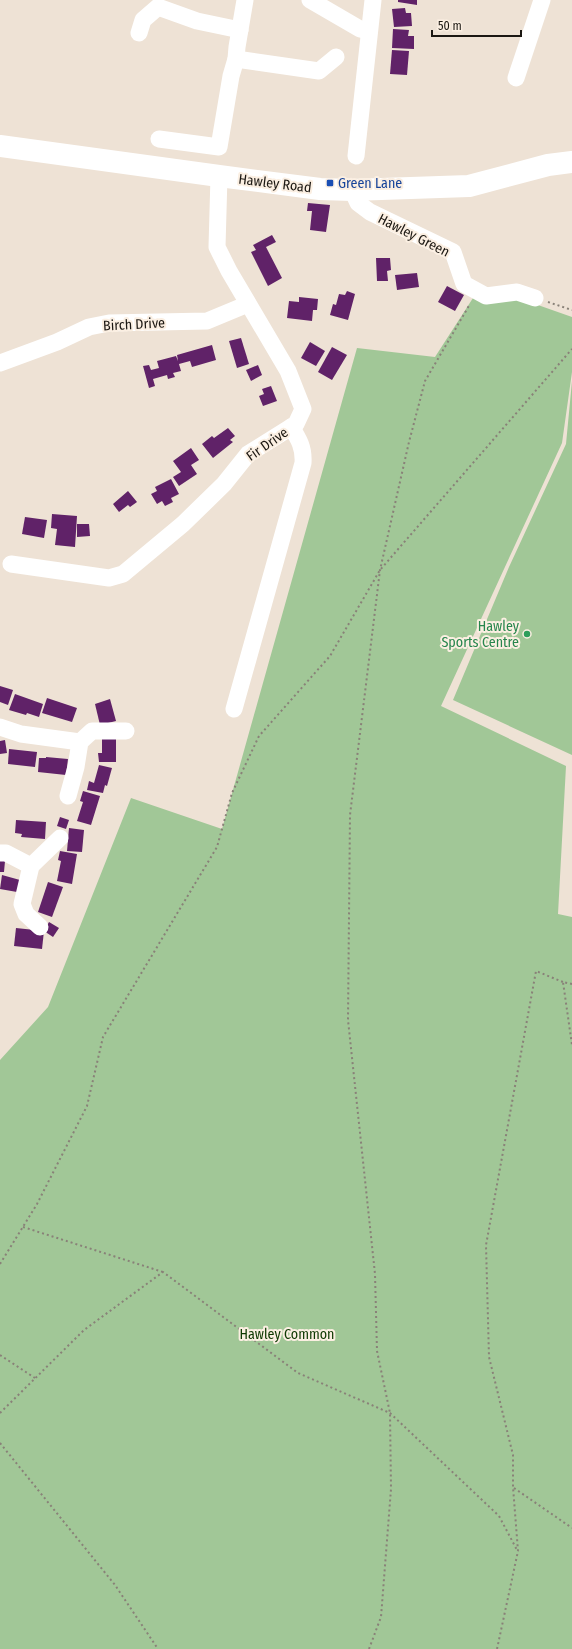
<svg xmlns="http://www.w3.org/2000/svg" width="572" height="1649" font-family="'Fira Sans Condensed',sans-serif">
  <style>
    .green { fill: #a1c797 }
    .building { fill: #602268 }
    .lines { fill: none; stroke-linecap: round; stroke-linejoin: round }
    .path { stroke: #898178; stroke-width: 2; stroke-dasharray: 2 3; stroke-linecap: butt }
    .minor { stroke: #fff; stroke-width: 17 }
    .major { stroke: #fff; stroke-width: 22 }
    .transit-dot { fill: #1a4fb4; stroke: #fbefe2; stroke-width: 1.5 }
    .leisure-dot { fill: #2e9e5b; stroke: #fbefe2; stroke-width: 1.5 }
    .labels { text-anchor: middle; stroke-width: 4; stroke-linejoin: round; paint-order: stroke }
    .street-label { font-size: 14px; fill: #1b1712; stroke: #fbefe2 }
    .transit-label { font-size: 14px; fill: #164399; stroke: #fbefe2; text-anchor: start }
    .leisure-label { font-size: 14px; fill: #27864d; stroke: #fbefe2; text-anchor: end }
    .park-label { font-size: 14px; fill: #0d3800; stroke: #fbefe2 }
  </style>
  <rect width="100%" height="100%" fill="#eee2d5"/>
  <!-- green -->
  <g class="green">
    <polygon points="473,298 518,298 572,317 572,372 562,443 441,706 566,766 558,914 572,917 572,1649 0,1649 0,1060 48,1007 131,798 222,829 357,348 435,357"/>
    <polygon points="572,381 572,755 453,700 509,567 566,444"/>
  </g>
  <!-- building -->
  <g class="building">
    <polygon points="398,0 417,0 417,5 398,2"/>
    <polygon points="405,8 406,13 411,13 412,26 394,27 392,9"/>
    <polygon points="393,29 409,30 408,36 414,36 414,49 392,48"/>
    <polygon points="392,50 409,51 407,75 390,74"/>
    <polygon points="308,203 330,205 326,232 310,230 312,211 307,211"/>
    <polygon points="272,235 276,242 266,247 282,278 268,286 251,252 256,250 253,245"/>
    <polygon points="376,258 390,258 391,270 387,271 388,281 377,281"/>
    <polygon points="417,273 419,287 397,290 395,275"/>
    <polygon points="447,286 464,295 455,311 438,302"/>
    <polygon points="347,291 355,294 348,320 330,315 333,304 336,305 339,294 345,295"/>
    <polygon points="299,297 318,299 317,310 313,310 312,321 287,318 289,301 299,302"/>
    <polygon points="241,338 249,364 237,368 229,341"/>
    <polygon points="310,342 325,351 316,366 301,358"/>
    <polygon points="212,345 216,360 192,367 190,361 179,364 181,371 173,373 175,377 168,379 167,375 153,379 155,386 149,388 143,366 149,365 151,370 159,368 157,361 176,356 178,361 177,355"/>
    <polygon points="332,347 347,355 332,380 318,372"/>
    <polygon points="258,365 262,375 251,381 246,370"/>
    <polygon points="271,386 277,401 263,406 259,396 264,394 262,389"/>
    <polygon points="228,428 235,436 230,440 233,442 213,458 202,444 212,436 214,438"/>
    <polygon points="191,448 199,460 191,465 197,474 179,486 173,477 181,472 173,461"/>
    <polygon points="171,479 179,494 171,498 173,502 165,506 162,501 157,504 151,494 157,491 155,487"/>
    <polygon points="128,491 137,502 130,507 128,505 119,512 113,504"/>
    <polygon points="52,514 77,516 75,547 55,545 57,529 51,528"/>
    <polygon points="25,517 47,520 44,538 22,534"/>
    <polygon points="77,524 89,524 90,536 77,537"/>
    <polygon points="0,686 13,690 8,705 0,702"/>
    <polygon points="15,694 43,704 39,717 27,713 26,715 9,710"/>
    <polygon points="47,698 77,708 72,722 42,713"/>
    <polygon points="110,699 116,721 100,725 95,704"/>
    <polygon points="102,734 116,734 116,762 99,762 98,753 102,753"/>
    <polygon points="5,740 7,753 0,754 0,741"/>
    <polygon points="9,749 37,752 35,767 8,764"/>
    <polygon points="46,757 68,759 66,775 38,772 39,758 46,758"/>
    <polygon points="99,765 112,768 107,786 105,785 103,793 87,790 89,781 94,783"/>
    <polygon points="83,791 100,796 91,825 77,821 83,802 80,801"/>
    <polygon points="60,817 69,820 66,829 57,826"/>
    <polygon points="16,820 46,822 45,839 21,837 22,834 15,833"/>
    <polygon points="69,828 84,830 82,852 67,851"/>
    <polygon points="60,851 77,854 72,884 57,881 61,861 58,860"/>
    <polygon points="0,861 5,861 4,872 0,872"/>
    <polygon points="2,875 20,880 17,892 0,889"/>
    <polygon points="48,882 63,887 52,917 38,912"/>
    <polygon points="49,922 59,928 53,937 44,931"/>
    <polygon points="16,928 44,931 42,949 14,946"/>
  </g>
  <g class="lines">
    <!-- path -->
    <g class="path">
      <polyline points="548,302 572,310"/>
      <polyline points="572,984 563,982 572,1045"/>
      <polyline points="23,1227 163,1272"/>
      <polyline points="0,1264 37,1204 87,1106 103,1037 217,847 232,793 259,736 330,656 380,570 572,349"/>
      <polyline points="0,1355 35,1378"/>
      <polyline points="0,1413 84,1330 163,1272 298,1373 390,1413 499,1516 517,1550"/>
      <polyline points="0,1443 115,1585 158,1649"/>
      <polyline points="514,1488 572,1528"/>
      <polyline points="369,1649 381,1617 391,1489 390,1413 377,1351 375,1274 348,1020 350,815 380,570 409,442 425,381 470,304"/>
      <polyline points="497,1649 518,1551 513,1487 513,1455 489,1357 486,1245 536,971 563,982"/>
    </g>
    <!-- minor -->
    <g class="minor">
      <polyline points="310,0 360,29 369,31"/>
      <polyline points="139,33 143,20 158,7 197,21 240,30"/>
      <polyline points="236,59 319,71 336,57"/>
      <polyline points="516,78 542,0"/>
      <polyline points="159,139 219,147 231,76 236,59 237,47 245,0"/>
      <polyline points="356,156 373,0"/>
      <polyline points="352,190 358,203 370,212 453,252 464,284 486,296 517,292 535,298"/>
      <polyline points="0,363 57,342 89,327 109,323 207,321 248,304"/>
      <polyline points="11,564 109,578 123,574 183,524 224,484 248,454 296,424 303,409 288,371 229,271 217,247 219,176"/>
      <path d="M234,709L303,463C304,448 299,439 291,427"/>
      <polyline points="0,727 21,734 80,742"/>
      <polyline points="68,796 76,767 80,742 92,731 126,731"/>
      <polyline points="0,853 6,853 31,866"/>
      <polyline points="40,927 26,914 22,904 31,866 60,838"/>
    </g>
    <!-- major -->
    <polyline class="major" points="0,146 219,176 320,189 352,190 469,186 548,165 572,162"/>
  </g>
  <!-- markers -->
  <rect class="transit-dot" x="326" y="179" width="8" height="8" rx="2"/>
  <circle class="leisure-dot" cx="527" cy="634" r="4"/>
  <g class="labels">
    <!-- street labels -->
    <g class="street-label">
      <text transform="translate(275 183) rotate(7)" y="5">Hawley Road</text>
      <text transform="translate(414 235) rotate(27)" y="5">Hawley Green</text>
      <text transform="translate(134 324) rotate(-3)" y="5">Birch Drive</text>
      <text transform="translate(267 444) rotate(-35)" y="5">Fir Drive</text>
    </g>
    <!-- transit labels -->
    <g class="transit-label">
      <text x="338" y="188">Green Lane</text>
    </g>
    <!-- leisure labels -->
    <g class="leisure-label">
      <text x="519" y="631">Hawley<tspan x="519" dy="16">Sports Centre</tspan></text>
    </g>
    <!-- park labels -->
    <g class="park-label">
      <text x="287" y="1339">Hawley Common</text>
    </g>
  </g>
  <!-- scale -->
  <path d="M432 30v6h89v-6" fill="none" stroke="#1b1712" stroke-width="2"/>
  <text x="438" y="30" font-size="12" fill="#1b1712" stroke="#fbefe2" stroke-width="3" paint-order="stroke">50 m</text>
</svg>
